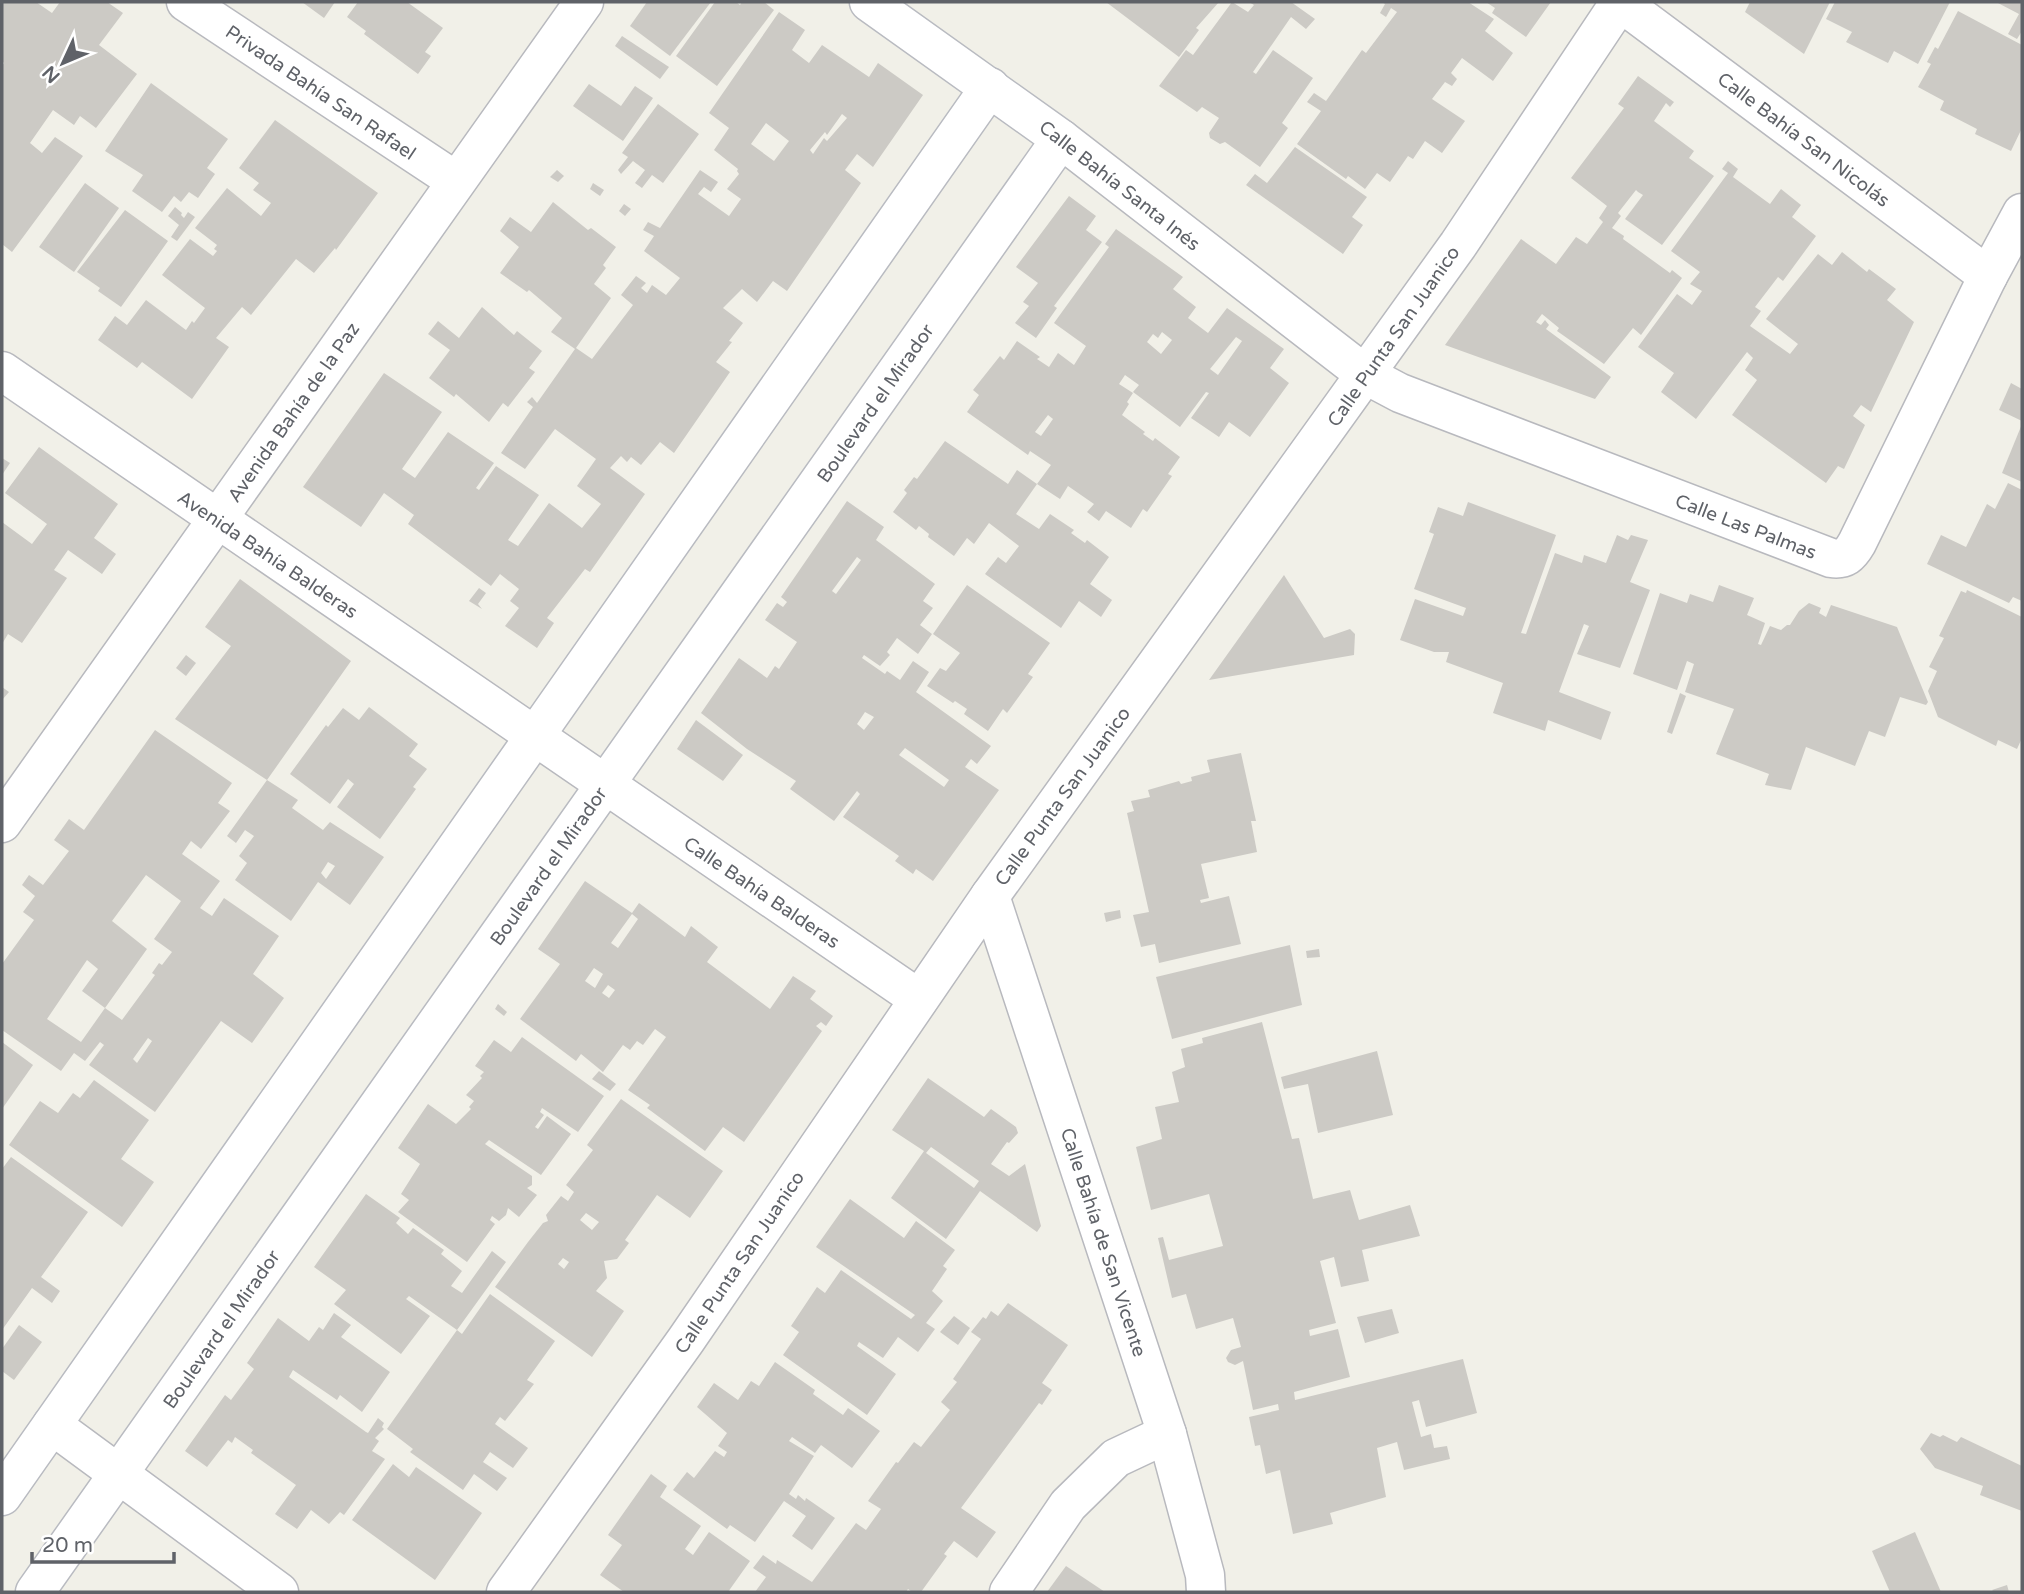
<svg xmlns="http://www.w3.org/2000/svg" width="2024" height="1594" font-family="'Varela Round',sans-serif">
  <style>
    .building { fill: #cccac5; fill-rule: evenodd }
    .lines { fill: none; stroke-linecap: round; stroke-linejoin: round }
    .street-casing { stroke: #b8b9be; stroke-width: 41 }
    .secondary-casing { stroke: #b9bbc1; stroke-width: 41 }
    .street { stroke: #fff; stroke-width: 38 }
    .secondary { stroke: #fff; stroke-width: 38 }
    .labels { text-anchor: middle; stroke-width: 5; stroke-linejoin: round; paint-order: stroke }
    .street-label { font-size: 19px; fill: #5f6268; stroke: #fff }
  </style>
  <rect width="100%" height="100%" fill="#f1f0e8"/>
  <!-- building -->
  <g class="building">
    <polygon points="2,2 36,2 52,13 60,2 107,2 123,13 99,45 137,74 96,128 80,116 74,125 53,110 30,143 42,153 55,137 83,156 12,252 2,244 2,66 4,63 2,61"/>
    <polygon points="302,2 335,2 324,18"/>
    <polygon points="358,2 407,2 443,28 425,52 431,56 418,74 364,34 366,31 347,17"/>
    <polygon points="647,2 711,2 670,56 630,26"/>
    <polygon points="715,2 736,2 740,5 742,2 764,2 774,10 717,86 676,56"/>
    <polygon points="1106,2 1219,2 1196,28 1199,30 1179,57"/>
    <polygon points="1232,2 1248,12 1254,5 1249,2 1291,2 1315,19 1306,29 1291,17 1253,72 1256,74 1273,50 1313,78 1282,123 1288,128 1260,167 1225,142 1220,144 1210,138 1209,133 1219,118 1202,107 1197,112 1159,86 1186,50 1193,55"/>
    <polygon points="1382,2 1468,2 1494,19 1485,31 1513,53 1493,81 1462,58 1451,73 1457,79 1452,86 1445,82 1432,99 1465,121 1442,153 1425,141 1413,159 1408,156 1390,182 1377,173 1365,189 1348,176 1346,179 1297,144 1321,111 1307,102 1314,93 1326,101 1362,50 1366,53 1397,12 1391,8 1386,17 1380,13 1385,4"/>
    <polygon points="1486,2 1551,2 1526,37 1492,13 1495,8"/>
    <polygon points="1750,2 1830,2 1804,54 1745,12"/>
    <polygon points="1835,2 1950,2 1918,64 1894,51 1888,63 1846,42 1852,32 1826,19"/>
    <polygon points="1996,2 2022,2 2022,31 2017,39 2008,34 2019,14"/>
    <polygon points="1958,11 2022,45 2022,128 2011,151 1975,134 1977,129 1940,110 1944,101 1918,87 1931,64 1927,62 1935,47 1938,49"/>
    <path d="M779,12L805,30L792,50L809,63L822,45L869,77L878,63L923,95L873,167L857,154L845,170L861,183L787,291L773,281L757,302L742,289L723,308L743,323L729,341L732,342L716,362L730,372L674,453L660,442L641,465L631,457L627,462L621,456L610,468L645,494L590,572L585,569L547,618L554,623L537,648L505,626L519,608L510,601L519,589L500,574L491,586L408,524L414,515L384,493L361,527L303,487L384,373L442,412L402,469L415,478L448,432L494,463L476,488L479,490L496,466L539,495L508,540L518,546L549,503L582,528L601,504L577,486L596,459L555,429L525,469L501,453L533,407L527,402L532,397L537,403L575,349L551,332L562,318L529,290L527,292L500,273L519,247L500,231L510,217L531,232L553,202L588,230L591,228L616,247L603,265L606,268L594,284L611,298L576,348L592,359L633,305L621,295L636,276L646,283L641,288L647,293L652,285L666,295L680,278L644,251L654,236L643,230L648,222L660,228L700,170L718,182L711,192L704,187L698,194L729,216L741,199L727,189L739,174L737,171L738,169L714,150L729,128L709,113ZM842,114L847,118L827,141L824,138L813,154L810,150L825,132L827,135ZM766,123L789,141L774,161L751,144Z"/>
    <polygon points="622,36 669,67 660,79 615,46"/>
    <polygon points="1638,76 1674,102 1670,107 1666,103 1654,121 1694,151 1689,158 1714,176 1662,245 1625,219 1643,195 1638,192 1636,190 1618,213 1621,216 1612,228 1624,236 1623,239 1670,273 1672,270 1682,278 1646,328 1641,335 1633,328 1604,364 1557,331 1559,328 1542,314 1536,322 1541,325 1545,320 1549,325 1546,329 1611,377 1595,399 1445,345 1521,239 1556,264 1576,237 1587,244 1603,222 1599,218 1607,206 1571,178 1624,108 1618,104"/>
    <polygon points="151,83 228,139 207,168 215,174 198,198 189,192 181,202 174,196 162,212 132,191 143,175 105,151"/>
    <polygon points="589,84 621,106 635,86 653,98 623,141 573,106"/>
    <polygon points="658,104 699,134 663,183 652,175 642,188 635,183 645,170 633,161 621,174 618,170 628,157 622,153"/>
    <polygon points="275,120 378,193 336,250 335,248 314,273 296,259 251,315 242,307 216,338 229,347 192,399 142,362 137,368 98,340 115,316 127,325 146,300 186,330 192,321 194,323 205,308 162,275 190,239 213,256 217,251 214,249 217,245 195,228 227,188 261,216 271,203 253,190 259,183 239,168"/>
    <polygon points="1295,147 1367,197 1352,217 1363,225 1343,254 1246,185 1255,174 1267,183"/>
    <polygon points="1728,161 1738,169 1733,177 1770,204 1781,189 1801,205 1792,217 1816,236 1783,281 1778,277 1755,307 1761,311 1750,326 1790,354 1798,344 1766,319 1818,254 1832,265 1842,252 1867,272 1869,269 1896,289 1887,300 1914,322 1871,412 1861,405 1853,416 1865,425 1844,469 1838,466 1826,483 1732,415 1757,380 1745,370 1753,358 1747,352 1696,419 1661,392 1674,373 1638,347 1677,294 1692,305 1702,291 1690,284 1700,272 1671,251 1728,173 1722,169"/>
    <polygon points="557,170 564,176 558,182 550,177"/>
    <polygon points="85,183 119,208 74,272 39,247"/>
    <polygon points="593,183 604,190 600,196 590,189"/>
    <polygon points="1069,196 1096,216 1086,230 1102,242 1054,306 1057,308 1036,338 1015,323 1029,306 1023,302 1038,283 1016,267"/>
    <polygon points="624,204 631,209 625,216 619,211"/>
    <polygon points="175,207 182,213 181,215 184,218 188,212 195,217 177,241 171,237 179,225 168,216"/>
    <polygon points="125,210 168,241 121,307 98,291 100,288 77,272"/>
    <path d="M1116,229L1183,277L1173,289L1196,307L1188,318L1208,333L1227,308L1284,349L1270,368L1289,383L1250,437L1229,422L1219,437L1191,418L1209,393L1206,392L1180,427L1133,392L1139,385L1125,375L1119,384L1133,393L1127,402L1129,404L1122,415L1145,432L1143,434L1153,441L1155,438L1180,457L1168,474L1172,476L1147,512L1143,509L1131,528L1106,511L1099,521L1087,512L1094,504L1068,486L1060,499L1037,484L1016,514L1039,529L1050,514L1074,530L1071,533L1085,543L1087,540L1109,557L1090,584L1112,600L1101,617L1079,601L1061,628L985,574L998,557L1006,563L1019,546L989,523L974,544L967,538L954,556L928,537L929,534L919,526L916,530L893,512L907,493L904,490L914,477L917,479L945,441L1008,484L1017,470L1037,484L1051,465L1030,451L1028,455L967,412L979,395L973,390L1000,356L1004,360L1017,341L1040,357L1037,359L1049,367L1058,353L1074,365L1086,346L1054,323L1109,247L1105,244ZM1162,332L1172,340L1161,354L1147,342L1153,334L1158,338ZM1236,337L1242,341L1218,375L1210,369ZM1048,415L1053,419L1041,436L1035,432Z"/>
    <polygon points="482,307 514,335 517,331 542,351 529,368 535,372 508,407 503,403 489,422 456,394 454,397 429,378 450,350 428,334 438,321 459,338"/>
    <polygon points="2011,383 2022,389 2022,421 1999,410"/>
    <polygon points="2022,424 2022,482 2002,473"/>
    <polygon points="39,447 118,504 94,538 116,554 102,574 68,550 54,570 67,578 22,643 8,634 2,644 2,522 32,544 47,524 5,493"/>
    <polygon points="2,458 10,463 2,475"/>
    <polygon points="2008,483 2022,490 2022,601 2013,597 2009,603 1927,564 1941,535 1966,547 1987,504 1995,509"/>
    <path d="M847,501L884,527L876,540L935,584L923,601L933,608L920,625L932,634L918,654L897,638L887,652L890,655L880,666L864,655L862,658L885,674L887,671L900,680L913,661L929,672L916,692L991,746L977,764L971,759L965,767L999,790L933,881L916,869L913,874L895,861L899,856L843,817L860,794L857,791L834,821L790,789L796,781L747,749L701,713L739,658L767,678L775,666L779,669L797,642L765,620L777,603L783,607L787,602L781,597ZM857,557L861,560L836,594L832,591ZM865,712L874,717L864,730L857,724ZM905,748L949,780L944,787L899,755Z"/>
    <polygon points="1468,502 1556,535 1521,633 1526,634 1555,553 1582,563 1584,555 1606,563 1617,535 1628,540 1631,535 1648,540 1630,582 1650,590 1620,668 1577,654 1589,626 1584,624 1559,692 1611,712 1601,740 1548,720 1545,731 1493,713 1503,683 1446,662 1449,652 1434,652 1400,640 1415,599 1463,616 1466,608 1414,589 1434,534 1429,532 1438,507 1463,516"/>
    <polygon points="1284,575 1324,638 1350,629 1355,634 1354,655 1209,680"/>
    <path d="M240,579L351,661L267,780L298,800L292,808L323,830L330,822L384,857L350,905L318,882L291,921L235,880L247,863L239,856L254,836L245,830L236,843L227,836L267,780L175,719L231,646L205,627ZM328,862L335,866L326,879L321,873Z"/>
    <polygon points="967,585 1050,643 1028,674 1033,677 1007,713 1003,709 988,731 964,714 967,709 955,701 953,703 927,686 940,668 946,671 960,653 933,634"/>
    <polygon points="1719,585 1754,598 1747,615 1765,623 1758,644 1761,645 1770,626 1781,630 1787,625 1790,625 1799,611 1809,603 1821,608 1819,613 1826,617 1831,605 1897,627 1928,702 1926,705 1900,697 1885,737 1869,731 1855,766 1806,747 1791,790 1765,785 1769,774 1716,754 1734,709 1685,692 1694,664 1687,661 1677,690 1633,674 1660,593 1687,603 1690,594 1713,602"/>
    <polygon points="479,588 486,593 478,604 482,609 469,601"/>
    <polygon points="1967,590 2022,617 2022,738 2017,749 1998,740 1996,746 1938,717 1928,691 1937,671 1929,667 1944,638 1939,636 1961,591 1966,593"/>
    <polygon points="186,655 196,663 186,676 176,668"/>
    <polygon points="2,687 9,692 2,700"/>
    <polygon points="1680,693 1686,696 1672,734 1667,732"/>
    <polygon points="369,707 418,744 409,756 427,769 413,787 416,789 380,839 337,807 354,784 348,779 330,804 290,774 326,725 328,727 343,708 359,720"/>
    <polygon points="696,720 743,755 723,781 677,749"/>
    <path d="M155,730L232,783L218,803L230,811L201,849L191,841L182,854L220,881L200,908L212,916L224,898L279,936L253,974L284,998L252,1043L221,1021L155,1112L89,1065L104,1045L100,1042L85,1061L74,1053L61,1071L2,1030V964L34,920L23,912L35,896L22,885L29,875L43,885L69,851L54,840L69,819L84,830ZM146,875L181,901L154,939L172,952L162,965L159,963L152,973L155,975L122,1020L105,1008L147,949L112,921ZM87,960L98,969L82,991L105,1008L81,1042L47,1019ZM148,1038L152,1041L137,1063L133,1059Z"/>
    <polygon points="1241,753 1256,821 1251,821 1257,852 1201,864 1209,898 1200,900 1201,903 1229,896 1241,944 1159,963 1155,944 1141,947 1133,915 1149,912 1127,813 1134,811 1131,801 1150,797 1148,790 1179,781 1181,784 1192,781 1191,777 1210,772 1207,760"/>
    <path d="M585,881L632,913L639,903L685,937L691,926L718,947L707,962L770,1009L793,976L816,991L810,999L833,1016L826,1026L821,1022L816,1026L822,1031L744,1142L723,1127L705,1151L647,1108L650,1105L628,1090L666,1037L655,1029L643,1045L637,1041L630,1050L623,1045L603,1072L581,1054L576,1061L520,1019L560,964L538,949ZM632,914L638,919L618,948L611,943ZM594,968L603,974L595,988L585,981ZM608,985L615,990L609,998L602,993Z"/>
    <polygon points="1120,910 1121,918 1106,922 1104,913"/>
    <polygon points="1290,945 1302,1005 1172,1039 1156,977"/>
    <polygon points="1319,949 1320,957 1307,958 1306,951"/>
    <polygon points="498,1004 507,1012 504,1016 495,1009"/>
    <polygon points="1262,1022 1292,1139 1299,1138 1313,1199 1350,1190 1359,1220 1410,1205 1420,1236 1362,1250 1369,1281 1341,1287 1334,1257 1320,1261 1336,1323 1309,1330 1310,1336 1338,1329 1350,1377 1294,1392 1295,1400 1463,1359 1477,1413 1426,1427 1419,1400 1412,1402 1421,1437 1431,1434 1434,1448 1447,1446 1450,1459 1404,1470 1397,1442 1377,1448 1386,1497 1330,1513 1333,1524 1293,1534 1280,1470 1266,1474 1260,1445 1255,1446 1249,1417 1279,1410 1278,1404 1253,1410 1243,1361 1235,1365 1228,1362 1226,1358 1231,1350 1241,1347 1233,1318 1196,1329 1186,1294 1172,1298 1158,1238 1163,1237 1169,1260 1223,1246 1209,1194 1151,1210 1136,1147 1162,1139 1155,1107 1179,1102 1172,1072 1185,1067 1181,1049 1203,1043 1202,1038"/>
    <polygon points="522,1037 604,1096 578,1132 542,1108 540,1112 544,1115 535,1127 538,1129 547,1116 571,1134 541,1175 489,1140 485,1144 532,1176 532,1185 527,1188 537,1195 519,1217 508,1208 506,1215 499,1221 492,1216 490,1220 495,1224 467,1262 398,1212 409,1200 401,1194 420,1164 398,1148 428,1104 456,1124 471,1109 469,1107 474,1101 466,1095 482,1078 480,1076 484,1072 475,1066 494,1040 511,1052"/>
    <polygon points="2,1042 33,1065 2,1109"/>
    <polygon points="1377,1051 1393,1115 1318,1133 1308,1084 1284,1089 1281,1077"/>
    <polygon points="599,1071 616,1084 610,1091 592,1079"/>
    <path d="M928,1078L984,1117L991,1109L1016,1127L1018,1133L1009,1143L1007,1142L991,1164L1009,1176L1025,1164L1041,1226L1037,1232L980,1191L946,1239L891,1198L924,1151L892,1130ZM931,1147L979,1181L974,1188L926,1153Z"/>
    <polygon points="94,1080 149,1120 121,1159 154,1182 122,1227 9,1145 40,1101 58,1113 73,1093 80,1098"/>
    <path d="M621,1099L723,1171L690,1218L657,1195L625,1240L629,1243L617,1259L604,1261L607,1278L596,1291L624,1311L592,1357L495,1287L528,1242L543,1223L548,1221L546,1215L561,1196L568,1201L574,1192L566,1185L593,1150L587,1145ZM586,1213L599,1222L592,1230L580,1220ZM563,1258L569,1262L564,1269L558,1264Z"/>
    <polygon points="11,1157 88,1212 41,1277 60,1291 52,1303 32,1288 2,1330 2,1169"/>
    <polygon points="366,1194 400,1218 396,1223 408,1234 413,1228 444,1250 441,1254 462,1271 451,1286 462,1293 492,1251 506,1262 457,1330 462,1334 490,1294 555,1341 527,1380 534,1384 505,1421 500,1417 495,1424 528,1448 513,1468 490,1452 483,1462 507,1478 497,1491 474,1474 463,1490 410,1452 413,1449 387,1429 457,1330 409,1296 406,1299 430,1316 401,1354 334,1304 346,1290 314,1267"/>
    <polygon points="850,1199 904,1238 916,1221 955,1250 943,1266 947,1269 932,1291 943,1301 926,1323 935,1329 918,1352 898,1337 883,1358 859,1342 857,1346 896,1374 867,1415 783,1355 799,1332 791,1326 817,1287 825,1293 841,1270 911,1319 915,1315 816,1247"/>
    <polygon points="1008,1303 1068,1345 1042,1383 1052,1390 1042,1405 1039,1403 961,1508 996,1532 977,1558 954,1541 944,1554 947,1556 921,1592 912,1592 908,1589 906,1592 755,1592 766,1577 753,1568 763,1555 776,1564 777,1560 812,1582 856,1523 866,1530 881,1509 868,1501 896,1462 898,1463 914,1442 921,1447 950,1410 941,1402 957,1382 953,1379 981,1339 971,1332 983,1317 986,1319 991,1311 998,1316"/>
    <polygon points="1392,1309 1399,1333 1365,1343 1357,1317"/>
    <polygon points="334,1313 351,1325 341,1337 390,1372 362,1412 340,1395 337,1400 293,1370 289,1377 366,1432 368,1433 378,1418 384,1423 382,1427 384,1429 375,1438 379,1441 372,1451 385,1459 344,1515 340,1512 329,1524 311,1510 297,1529 275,1514 296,1485 251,1453 253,1450 235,1437 232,1443 228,1440 207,1467 185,1451 225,1395 231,1400 254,1369 247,1363 278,1318 309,1341 319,1327 323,1330"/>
    <polygon points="954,1316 970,1328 958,1345 940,1332"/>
    <polygon points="19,1325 42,1342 14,1380 2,1371 2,1349"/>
    <polygon points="775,1362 815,1390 813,1394 843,1415 848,1408 880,1431 852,1468 821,1445 815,1453 792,1437 789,1441 814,1456 789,1494 796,1499 798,1495 805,1501 806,1498 835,1518 812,1550 792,1536 806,1516 784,1501 755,1542 730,1525 727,1529 673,1490 687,1472 694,1478 715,1451 724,1457 727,1452 718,1446 727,1433 697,1407 714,1383 738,1400 751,1381 759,1386"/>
    <polygon points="1931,1433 1940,1437 1943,1435 1957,1442 1961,1437 2022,1466 2022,1511 1980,1495 1983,1486 1935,1468 1920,1449"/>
    <polygon points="393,1464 409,1477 416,1467 482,1513 435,1580 352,1520"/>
    <polygon points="651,1474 667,1486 660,1497 701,1526 685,1549 693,1555 709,1532 750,1561 728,1592 624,1592 600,1575 622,1545 608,1535"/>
    <polygon points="1915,1532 1941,1592 1890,1592 1872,1551"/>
    <polygon points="1066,1566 1105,1592 1047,1592"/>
    <polygon points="2007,1585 2009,1592 1994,1592 1992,1590"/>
  </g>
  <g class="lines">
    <defs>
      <g id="street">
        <polyline points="186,2 456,181"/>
        <path d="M1061,139L1366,375L1400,393L1831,558C1845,560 1850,555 1857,543L1988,276L2022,213"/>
        <polyline points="2,371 919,999"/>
        <polyline points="2,823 584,2"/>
        <polyline points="990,896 1167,1434 1205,1575 1206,1592"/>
        <polyline points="52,1425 279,1592"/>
        <polyline points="506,1592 686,1340 990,896 1458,245 1620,2 1988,276"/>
        <polyline points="1009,1592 1068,1505 1116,1458 1167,1434"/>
      </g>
      <g id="secondary">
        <polyline points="2,1496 990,87"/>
        <polyline points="35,1592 1061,139 869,2"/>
      </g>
    </defs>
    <!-- street casing -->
    <use href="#street" class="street-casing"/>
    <!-- secondary casing -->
    <use href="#secondary" class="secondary-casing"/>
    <!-- street -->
    <use href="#street" class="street"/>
    <!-- secondary -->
    <use href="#secondary" class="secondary"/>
  </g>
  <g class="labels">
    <!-- street labels -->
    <g class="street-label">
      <text transform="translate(321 92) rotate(34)" y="7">Privada Bahía San Rafael</text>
      <text transform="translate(1804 139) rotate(37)" y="7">Calle Bahía San Nicolás</text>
      <text transform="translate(1120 185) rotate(38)" y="7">Calle Bahía Santa Inés</text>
      <text transform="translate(1393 336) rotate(-55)" y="7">Calle Punta San Juanico</text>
      <text transform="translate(875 403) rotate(-55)" y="7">Boulevard el Mirador</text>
      <text transform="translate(293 412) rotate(-55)" y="7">Avenida Bahía de la Paz</text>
      <text transform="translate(1746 526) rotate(21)" y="7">Calle Las Palmas</text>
      <text transform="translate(268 554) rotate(34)" y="7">Avenida Bahía Balderas</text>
      <text transform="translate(1062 796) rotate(-54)" y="7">Calle Punta San Juanico</text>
      <text transform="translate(548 866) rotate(-55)" y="7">Boulevard el Mirador</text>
      <text transform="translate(762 892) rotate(34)" y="7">Calle Bahía Balderas</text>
      <text transform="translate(1104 1242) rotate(72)" y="7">Calle Bahía de San Vicente</text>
      <text transform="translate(739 1262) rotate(-56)" y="7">Calle Punta San Juanico</text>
      <text transform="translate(221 1329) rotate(-55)" y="7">Boulevard el Mirador</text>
    </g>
  </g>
  <!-- border -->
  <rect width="2024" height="1594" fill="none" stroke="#5f6268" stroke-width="7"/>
  <!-- north arrow -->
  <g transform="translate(63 63) rotate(226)" stroke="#ffffff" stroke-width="5" paint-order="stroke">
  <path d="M0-5L12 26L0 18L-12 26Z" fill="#5f6268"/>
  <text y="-10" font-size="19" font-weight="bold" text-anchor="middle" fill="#5f6268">N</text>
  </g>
  <!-- scale -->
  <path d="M32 1552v10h142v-10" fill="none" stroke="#5f6268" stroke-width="3.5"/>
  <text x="42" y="1552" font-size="21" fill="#5f6268" stroke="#ffffff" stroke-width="5" paint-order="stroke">20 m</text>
</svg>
